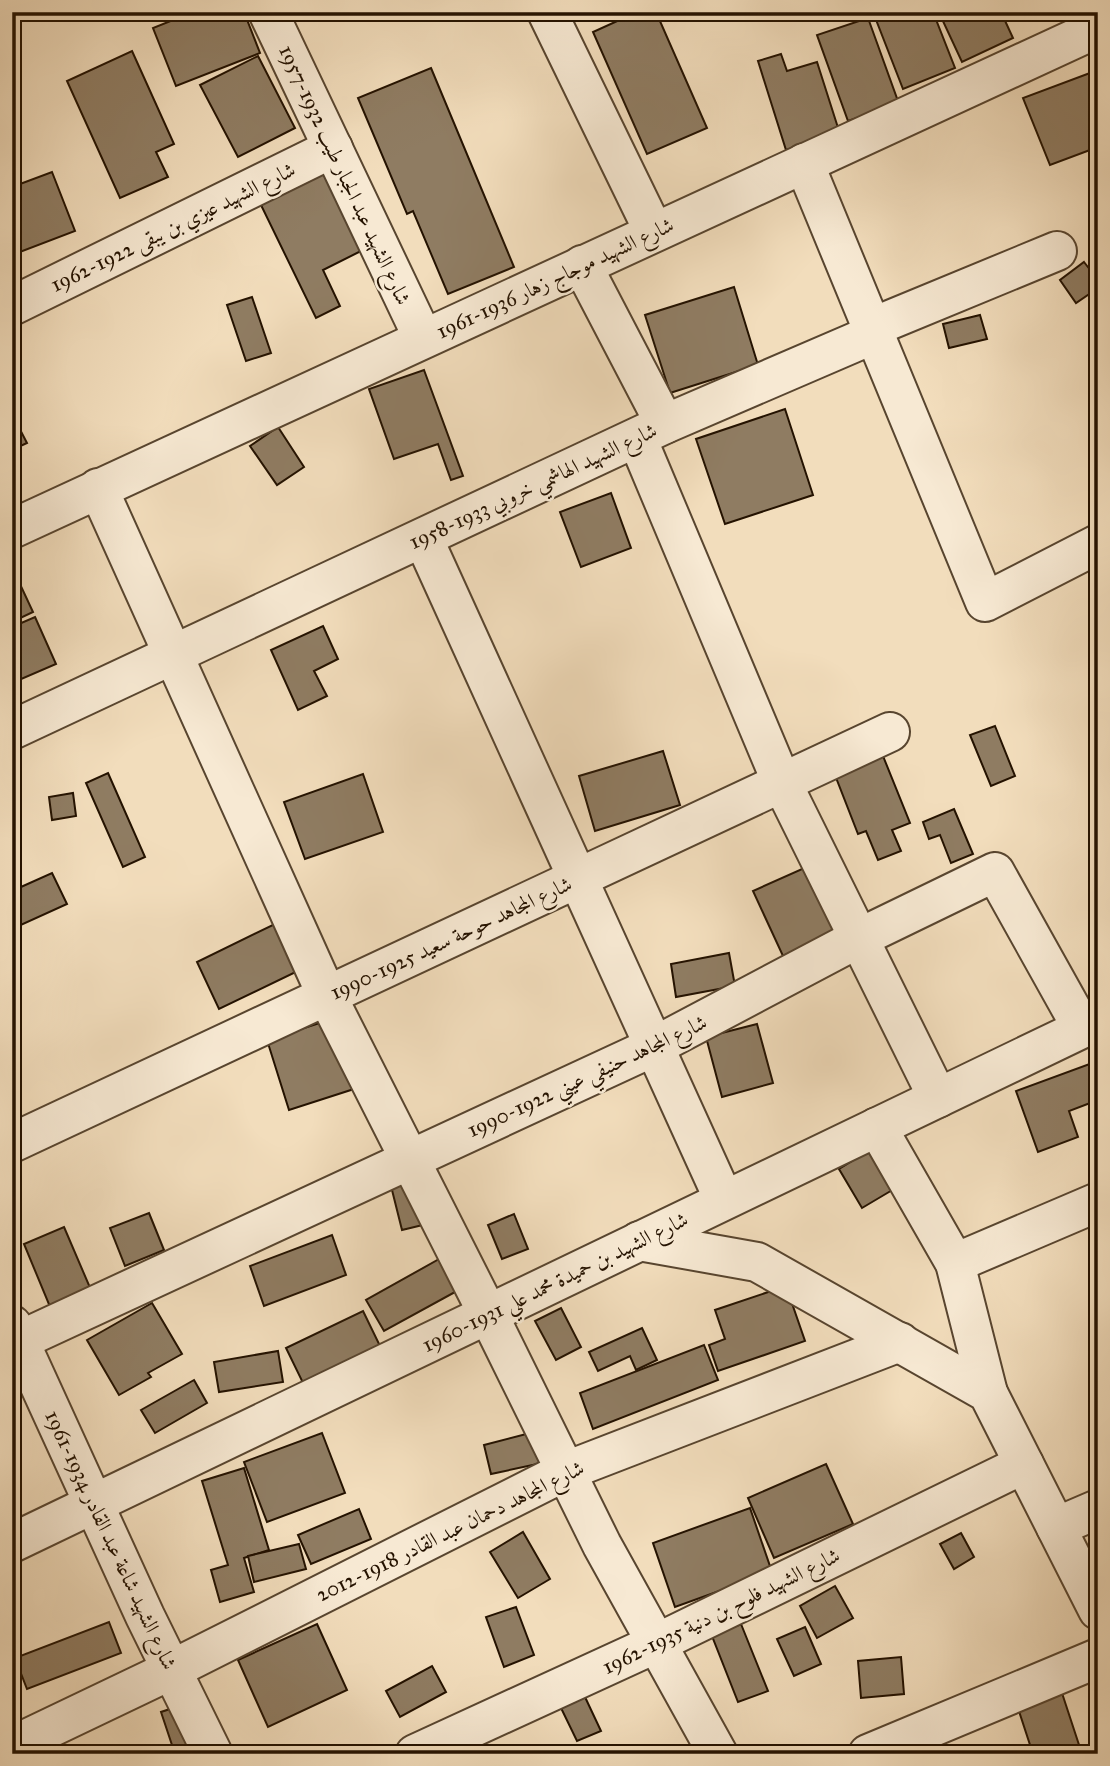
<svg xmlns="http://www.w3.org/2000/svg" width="1110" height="1766" font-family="'IM FELL Great Primer',Amiri,serif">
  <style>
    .building { fill: #8f7c62; stroke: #241200; stroke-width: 2 }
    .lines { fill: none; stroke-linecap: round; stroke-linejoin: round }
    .minor-casing { stroke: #58452f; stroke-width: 42 }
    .minor { stroke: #f7e9d3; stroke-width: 38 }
    .labels { text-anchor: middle; stroke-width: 5; stroke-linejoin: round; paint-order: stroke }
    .street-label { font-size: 21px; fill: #241200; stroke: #f7e9d3 }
  </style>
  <rect width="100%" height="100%" fill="#f2ddbc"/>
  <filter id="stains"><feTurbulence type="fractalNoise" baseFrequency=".00286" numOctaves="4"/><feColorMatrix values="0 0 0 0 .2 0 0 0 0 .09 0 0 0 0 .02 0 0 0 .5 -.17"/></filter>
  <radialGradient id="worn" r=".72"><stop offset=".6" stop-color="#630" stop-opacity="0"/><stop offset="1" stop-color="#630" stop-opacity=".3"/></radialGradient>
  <!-- building -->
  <g class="building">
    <polygon points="193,12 244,12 260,53 176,86 153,28"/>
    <polygon points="637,12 656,12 707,128 647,154 593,32"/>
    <polygon points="873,12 899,12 903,20 923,12 933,12 955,68 903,89"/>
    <polygon points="958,12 1001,12 1013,38 962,62 942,19"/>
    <polygon points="868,18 899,104 848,121 817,35"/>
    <polygon points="132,51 174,144 156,152 168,177 120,198 67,81"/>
    <polygon points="781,54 787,71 817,62 840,134 786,150 758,61"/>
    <polygon points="258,56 295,128 238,157 200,85"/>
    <polygon points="431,68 514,267 448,294 413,211 407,214 358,98"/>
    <polygon points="1098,70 1098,147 1050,165 1023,98"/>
    <polygon points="52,172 75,231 12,255 12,187"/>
    <polygon points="325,172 363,250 323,270 340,306 316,318 260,203"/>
    <polygon points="1084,262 1098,280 1098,288 1076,303 1060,280"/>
    <polygon points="734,287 758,365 670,393 645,315"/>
    <polygon points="252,297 271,353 246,361 227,305"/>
    <polygon points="980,315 987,339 949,348 943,324"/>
    <polygon points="424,370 463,476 451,480 438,444 394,459 369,389"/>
    <polygon points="785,409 813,495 725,524 696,439"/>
    <polygon points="12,414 27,443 12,450"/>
    <polygon points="278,427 304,467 277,485 250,446"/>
    <polygon points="611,493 631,548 581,567 560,512"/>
    <polygon points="12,567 33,612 12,622"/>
    <polygon points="35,617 56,664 12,683 12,627"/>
    <polygon points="323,626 338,659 314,671 327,696 298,710 271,650"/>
    <polygon points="995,726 1015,776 991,786 970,735"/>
    <polygon points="663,751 680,805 595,831 579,776"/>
    <polygon points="883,756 910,823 892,830 901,851 878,860 866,831 858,834 835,775"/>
    <polygon points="108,773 145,857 123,867 86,783"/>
    <polygon points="363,774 383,832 305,859 284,802"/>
    <polygon points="73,793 76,816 52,820 49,797"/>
    <polygon points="954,809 973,854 951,863 940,835 929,839 923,822"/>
    <polygon points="811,865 841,930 783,956 753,891"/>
    <polygon points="52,873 67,904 12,929 12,891"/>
    <polygon points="281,921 304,968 219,1009 197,962"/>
    <polygon points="729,953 735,986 676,997 671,964"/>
    <polygon points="335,1018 357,1088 289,1110 267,1040"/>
    <polygon points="757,1024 773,1083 722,1097 706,1037"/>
    <polygon points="1095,1062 1098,1069 1098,1100 1069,1111 1078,1137 1038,1152 1016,1091"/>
    <polygon points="870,1150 894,1189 862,1208 839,1169"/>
    <polygon points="418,1171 431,1223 402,1230 389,1178"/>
    <polygon points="149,1213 164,1250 125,1266 110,1228"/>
    <polygon points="514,1214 528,1249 502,1259 488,1225"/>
    <polygon points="64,1227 94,1297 53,1314 24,1244"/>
    <polygon points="332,1235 346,1275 264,1306 250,1266"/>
    <polygon points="448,1254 466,1286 384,1331 366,1300"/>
    <polygon points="786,1286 805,1341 718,1371 709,1345 725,1339 715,1310"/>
    <polygon points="152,1303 182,1354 148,1373 151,1377 119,1395 87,1340"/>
    <polygon points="561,1308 581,1347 556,1360 535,1321"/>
    <polygon points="363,1311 381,1348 304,1385 286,1348"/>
    <polygon points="642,1328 657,1360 636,1370 630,1356 598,1371 589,1352"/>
    <polygon points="704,1345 718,1380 593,1429 580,1393"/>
    <polygon points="278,1351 283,1382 219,1392 214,1362"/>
    <polygon points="194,1380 207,1403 155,1433 141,1410"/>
    <polygon points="534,1432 542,1463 491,1474 484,1445"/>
    <polygon points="322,1433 345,1493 267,1522 244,1462"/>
    <polygon points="826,1464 853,1524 774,1558 748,1498"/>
    <polygon points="244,1468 269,1550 244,1558 254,1592 220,1602 211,1570 228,1565 202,1481"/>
    <polygon points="750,1508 772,1572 675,1607 653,1543"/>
    <polygon points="359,1509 371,1539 311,1564 298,1535"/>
    <polygon points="523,1532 550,1579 518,1598 490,1552"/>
    <polygon points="961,1533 974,1557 954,1569 940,1544"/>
    <polygon points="299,1544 306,1569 254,1582 248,1556"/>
    <polygon points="835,1586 853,1618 817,1638 800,1606"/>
    <polygon points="516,1607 534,1655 504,1667 486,1617"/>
    <polygon points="109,1622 121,1653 27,1689 15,1658"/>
    <polygon points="317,1624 347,1690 268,1727 238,1660"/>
    <polygon points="741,1624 768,1691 738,1702 712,1636"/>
    <polygon points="805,1627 821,1664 794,1676 777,1639"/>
    <polygon points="901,1657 904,1694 861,1698 858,1661"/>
    <polygon points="432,1666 446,1692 400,1717 386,1691"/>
    <polygon points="1061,1690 1082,1754 1033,1754 1017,1705"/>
    <polygon points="585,1697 601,1731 577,1741 561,1708"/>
    <polygon points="188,1703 205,1754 175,1754 161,1712"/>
  </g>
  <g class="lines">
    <defs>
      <g id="minor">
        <polyline points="268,12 423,338"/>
        <polyline points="547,12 654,232"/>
        <polyline points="804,163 985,602 1098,544"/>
        <polyline points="582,265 665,424"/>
        <polyline points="12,306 333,148"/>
        <polyline points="637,438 782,783 938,1098"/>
        <polyline points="98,488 327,996 488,1314 602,1545 718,1754"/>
        <polyline points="12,529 1098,28"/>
        <polyline points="423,538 724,1200"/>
        <polyline points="12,730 665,424 874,334 885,322 1057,251"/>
        <polyline points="877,1127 955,1263 988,1393"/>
        <polyline points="12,1143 890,732"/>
        <polyline points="639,1241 757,1262 988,1393 1098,1610"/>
        <polyline points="955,1263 1098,1202"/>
        <polyline points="12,1325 145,1616 213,1754"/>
        <polyline points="12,1344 653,1047 859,938 995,872 1082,1028"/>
        <polyline points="1056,1527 1098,1509"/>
        <polyline points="12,1543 1098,1021"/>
        <polyline points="12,1746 171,1670 566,1471 900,1342"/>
        <polyline points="415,1754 657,1643 1024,1464"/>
        <polyline points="868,1754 1098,1658"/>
      </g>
    </defs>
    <!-- minor casing -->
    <use href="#minor" class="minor-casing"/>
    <!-- minor -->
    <use href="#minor" class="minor"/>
  </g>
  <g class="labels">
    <!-- street labels -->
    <g class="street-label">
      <text transform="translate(345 175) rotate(65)" y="7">شارع الشهيد عبد الجبار طيب 1932-1957</text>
      <text transform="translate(173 227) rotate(-26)" y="7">شارع الشهيد عيزي بن يبقى 1922-1962</text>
      <text transform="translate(555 278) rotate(-25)" y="7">شارع الشهيد موجاج زهار 1936-1961</text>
      <text transform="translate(533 486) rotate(-25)" y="7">شارع الشهيد الهاشمي خروبي 1933-1958</text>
      <text transform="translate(451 938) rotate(-25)" y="7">شارع المجاهد حوحة سعيد 1925-1990</text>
      <text transform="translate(587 1076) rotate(-25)" y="7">شارع المجاهد حنيفي عيني 1922-1990</text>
      <text transform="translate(555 1282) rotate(-26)" y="7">شارع الشهيد بن حميدة محمد علي 1931-1960</text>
      <text transform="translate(450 1531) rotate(-26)" y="7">شارع المجاهد دحمان عبد القادر 1918-2012</text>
      <text transform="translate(111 1540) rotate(65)" y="7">شارع الشهيد شاعة عبد القادر 1934-1961</text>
      <text transform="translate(721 1611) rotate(-26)" y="7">شارع الشهيد فلوح بن دنية 1935-1962</text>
    </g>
  </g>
  <!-- margin -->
  <rect width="1110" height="1766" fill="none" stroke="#f2ddbc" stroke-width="42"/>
  <rect x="14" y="14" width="1082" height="1738" fill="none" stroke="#241200" stroke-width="3.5"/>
  <rect x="21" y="21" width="1068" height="1724" fill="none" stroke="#241200" stroke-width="2"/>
  <rect width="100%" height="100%" filter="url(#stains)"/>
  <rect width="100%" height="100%" fill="url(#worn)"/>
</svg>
